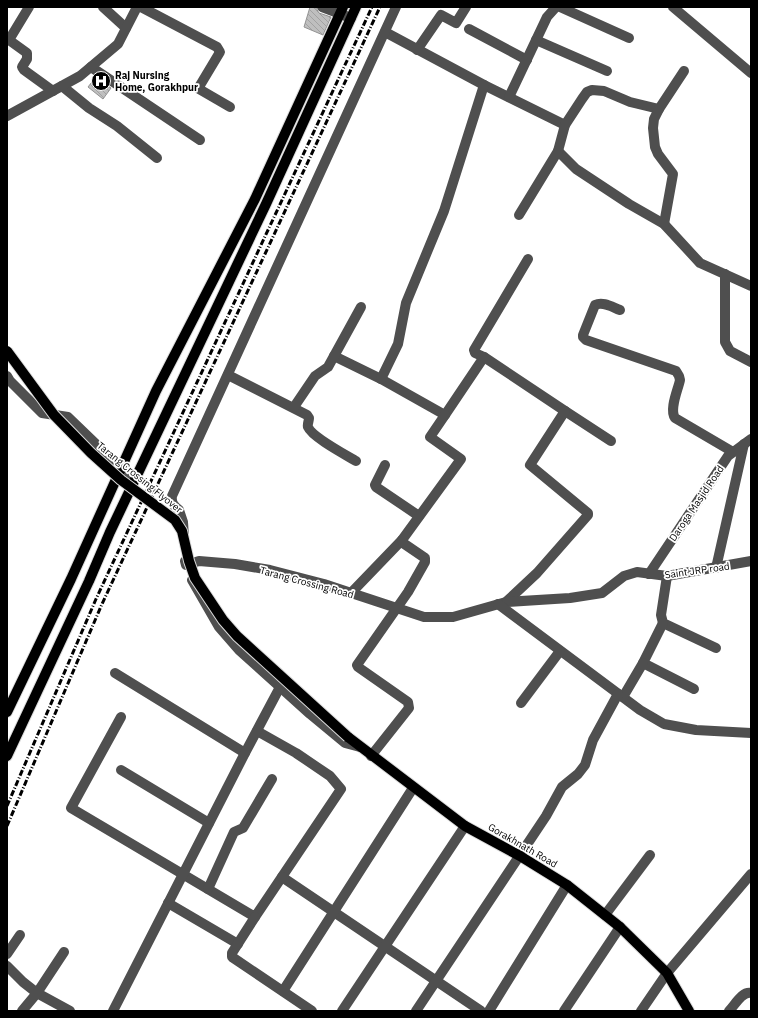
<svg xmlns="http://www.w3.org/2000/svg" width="758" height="1018" font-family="'IBM Plex Sans',sans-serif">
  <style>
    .building { fill: url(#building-back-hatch); stroke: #939393 }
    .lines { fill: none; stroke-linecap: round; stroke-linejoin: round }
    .major-casing { stroke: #dbdbdb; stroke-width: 12 }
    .minor { stroke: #4f4f4f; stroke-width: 10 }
    .major { stroke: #000; stroke-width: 10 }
    .rail { stroke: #000; stroke-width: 3; stroke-dasharray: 6 2 1 2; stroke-linecap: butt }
    .major-bridge-casing { stroke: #dbdbdb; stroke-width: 12; stroke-linecap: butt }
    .major-bridge { stroke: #000; stroke-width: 10 }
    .labels { text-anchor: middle; stroke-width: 3.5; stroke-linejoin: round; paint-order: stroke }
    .poi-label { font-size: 10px; font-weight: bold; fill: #000; stroke: #fff; text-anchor: start }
    .street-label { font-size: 10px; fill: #000; stroke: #fff }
  </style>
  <defs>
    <pattern id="building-back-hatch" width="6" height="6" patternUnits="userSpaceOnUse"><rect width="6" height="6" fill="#bfbfbf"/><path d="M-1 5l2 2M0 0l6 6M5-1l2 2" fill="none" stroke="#a2a2a2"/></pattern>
  </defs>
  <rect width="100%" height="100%" fill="#fff"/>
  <!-- building -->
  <g class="building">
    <polygon points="310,7 316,8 319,13 331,17 323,35 304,27"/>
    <polygon points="95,78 111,88 103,99 88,87"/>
  </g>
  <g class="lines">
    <defs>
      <g id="major">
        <polyline points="7,712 71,579 156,391 255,199 343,7"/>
        <polyline points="348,737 465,826 520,856 567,885 620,927 667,973 689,1011"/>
        <polyline points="7,756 89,581 110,532 266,204 356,7"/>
      </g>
    </defs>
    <!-- major casing -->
    <use href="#major" class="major-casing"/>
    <!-- minor -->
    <g class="minor">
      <polyline points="29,7 9,40 27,53 27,59 22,67 24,70 53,91"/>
      <polyline points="103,7 126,28"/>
      <polyline points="141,7 217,47 220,52 199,87 199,89 230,107"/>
      <polyline points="322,7 351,18"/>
      <polyline points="560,7 629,38"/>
      <polyline points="673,7 751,73"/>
      <polyline points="469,29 527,60"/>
      <polyline points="536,40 607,71"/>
      <polyline points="417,50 441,15 456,23 466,7"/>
      <polyline points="91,67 200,140"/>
      <polyline points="484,85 565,125"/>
      <polyline points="62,86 89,108 117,126 157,158"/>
      <polyline points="509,97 547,17 556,7"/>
      <polyline points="7,116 80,76 118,44 137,7"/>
      <polyline points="558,151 576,169 629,204 664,224 700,263 751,286"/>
      <polyline points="519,215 558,151 565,125 582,99 587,92 592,90 604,91 630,102 659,109"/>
      <polyline points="664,224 673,174 658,154 655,147 653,128 654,119 659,109 684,71"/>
      <polyline points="725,274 725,342 730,351 751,362"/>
      <path d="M620,310C612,307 603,301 595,305L583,335V337L586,340L676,371L679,376L680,380C678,390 669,409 675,418L733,452"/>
      <polyline points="334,356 381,379 445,415 484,357"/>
      <path d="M228,375L307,415L309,418C309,421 307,425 308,427C312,437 346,455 356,461"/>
      <polyline points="7,376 10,381 42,413 68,417 121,468 135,478"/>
      <polyline points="381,379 398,344 406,303 444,211 484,85 385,32"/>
      <polyline points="294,407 315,376 328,367 361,307"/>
      <polyline points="565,411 611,441"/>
      <polyline points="385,465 375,485 376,487 419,516"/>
      <path d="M184,537L183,522L179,510C174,506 171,503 172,496L396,7"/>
      <polyline points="185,561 186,565 199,561 235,564 270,570 324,584 424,617 453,617 506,602 537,573 588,515 588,513 530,465 565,411 484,357 475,353 474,350 528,259"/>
      <polyline points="716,568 744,444"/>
      <polyline points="649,574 728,456 751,439"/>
      <polyline points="667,576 661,615 663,623 716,648"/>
      <polyline points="192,580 219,627 239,650 310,714 345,743 360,747"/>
      <polyline points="351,593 402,540"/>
      <polyline points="506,602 570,598 602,593 624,576 637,572 667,576 751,561"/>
      <polyline points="498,604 640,710 664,724 696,730 751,733"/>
      <polyline points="663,623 643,663 694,689"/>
      <polyline points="115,673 245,753"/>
      <polyline points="623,697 643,663"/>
      <polyline points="521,703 560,651"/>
      <polyline points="121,717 71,808 255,917 341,789 330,776 296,753 257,731"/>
      <polyline points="371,756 409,708 408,702 358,667 357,665 408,592 425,562 425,558 403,543 402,540 461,459 430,437 445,415"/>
      <polyline points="121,770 209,823"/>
      <polyline points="282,877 481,1011"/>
      <polyline points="208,889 234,832 243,828 272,779"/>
      <polyline points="168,903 238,944"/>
      <polyline points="605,915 650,855"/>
      <polyline points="255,917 232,953 232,957 312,1011"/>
      <polyline points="7,954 20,935"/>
      <polyline points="7,966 23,982 37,993 70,1011"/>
      <polyline points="283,991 413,788"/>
      <polyline points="22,1011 37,993 64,952"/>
      <polyline points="113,1011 245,753 280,687"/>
      <polyline points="342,1011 465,826"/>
      <polyline points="416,1011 546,816 562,787 578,774 585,765 593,740 618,694"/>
      <polyline points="489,1011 567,885"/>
      <polyline points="564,1011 620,927"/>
      <polyline points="641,1011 667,973 751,874"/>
      <path d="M729,1011C735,1005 742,991 751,993"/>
    </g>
    <!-- major -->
    <use href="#major" class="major"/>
    <!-- rail -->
    <g class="rail">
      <polyline points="7,806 96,599 372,7"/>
      <polyline points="7,826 102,604 380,7"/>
    </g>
    <defs>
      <polyline id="major-bridge" points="7,351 54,415 91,453 121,480 175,520 182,531 189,561 195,578 223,620 237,636 348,737"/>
    </defs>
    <!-- major-bridge casing -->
    <use href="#major-bridge" class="major-bridge-casing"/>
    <!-- major-bridge -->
    <use href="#major-bridge" class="major-bridge"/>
  </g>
  <!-- icons -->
  <defs>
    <symbol id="hospital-disc" viewBox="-11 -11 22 22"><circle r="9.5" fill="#000" stroke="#fff"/><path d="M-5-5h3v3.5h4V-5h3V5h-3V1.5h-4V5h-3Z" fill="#fff"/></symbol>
  </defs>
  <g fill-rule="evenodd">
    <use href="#hospital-disc" x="90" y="70" width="22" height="22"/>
  </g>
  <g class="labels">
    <!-- poi labels -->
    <g class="poi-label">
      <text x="115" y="79">Raj Nursing<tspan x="115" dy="12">Home, Gorakhpur</tspan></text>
    </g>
    <!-- street labels -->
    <g class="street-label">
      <text transform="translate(140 477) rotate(39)" y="4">Tarang Crossing Flyover</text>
      <text transform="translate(696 503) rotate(-56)" y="4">Daroga Masjid Road</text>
      <text transform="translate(697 570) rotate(-8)" y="4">Saint JRP road</text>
      <text transform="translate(307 582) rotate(15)" y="4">Tarang Crossing Road</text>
      <text transform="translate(523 845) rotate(30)" y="4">Gorakhnath Road</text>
    </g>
  </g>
  <!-- border -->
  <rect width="758" height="1018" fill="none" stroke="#000000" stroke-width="16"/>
</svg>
